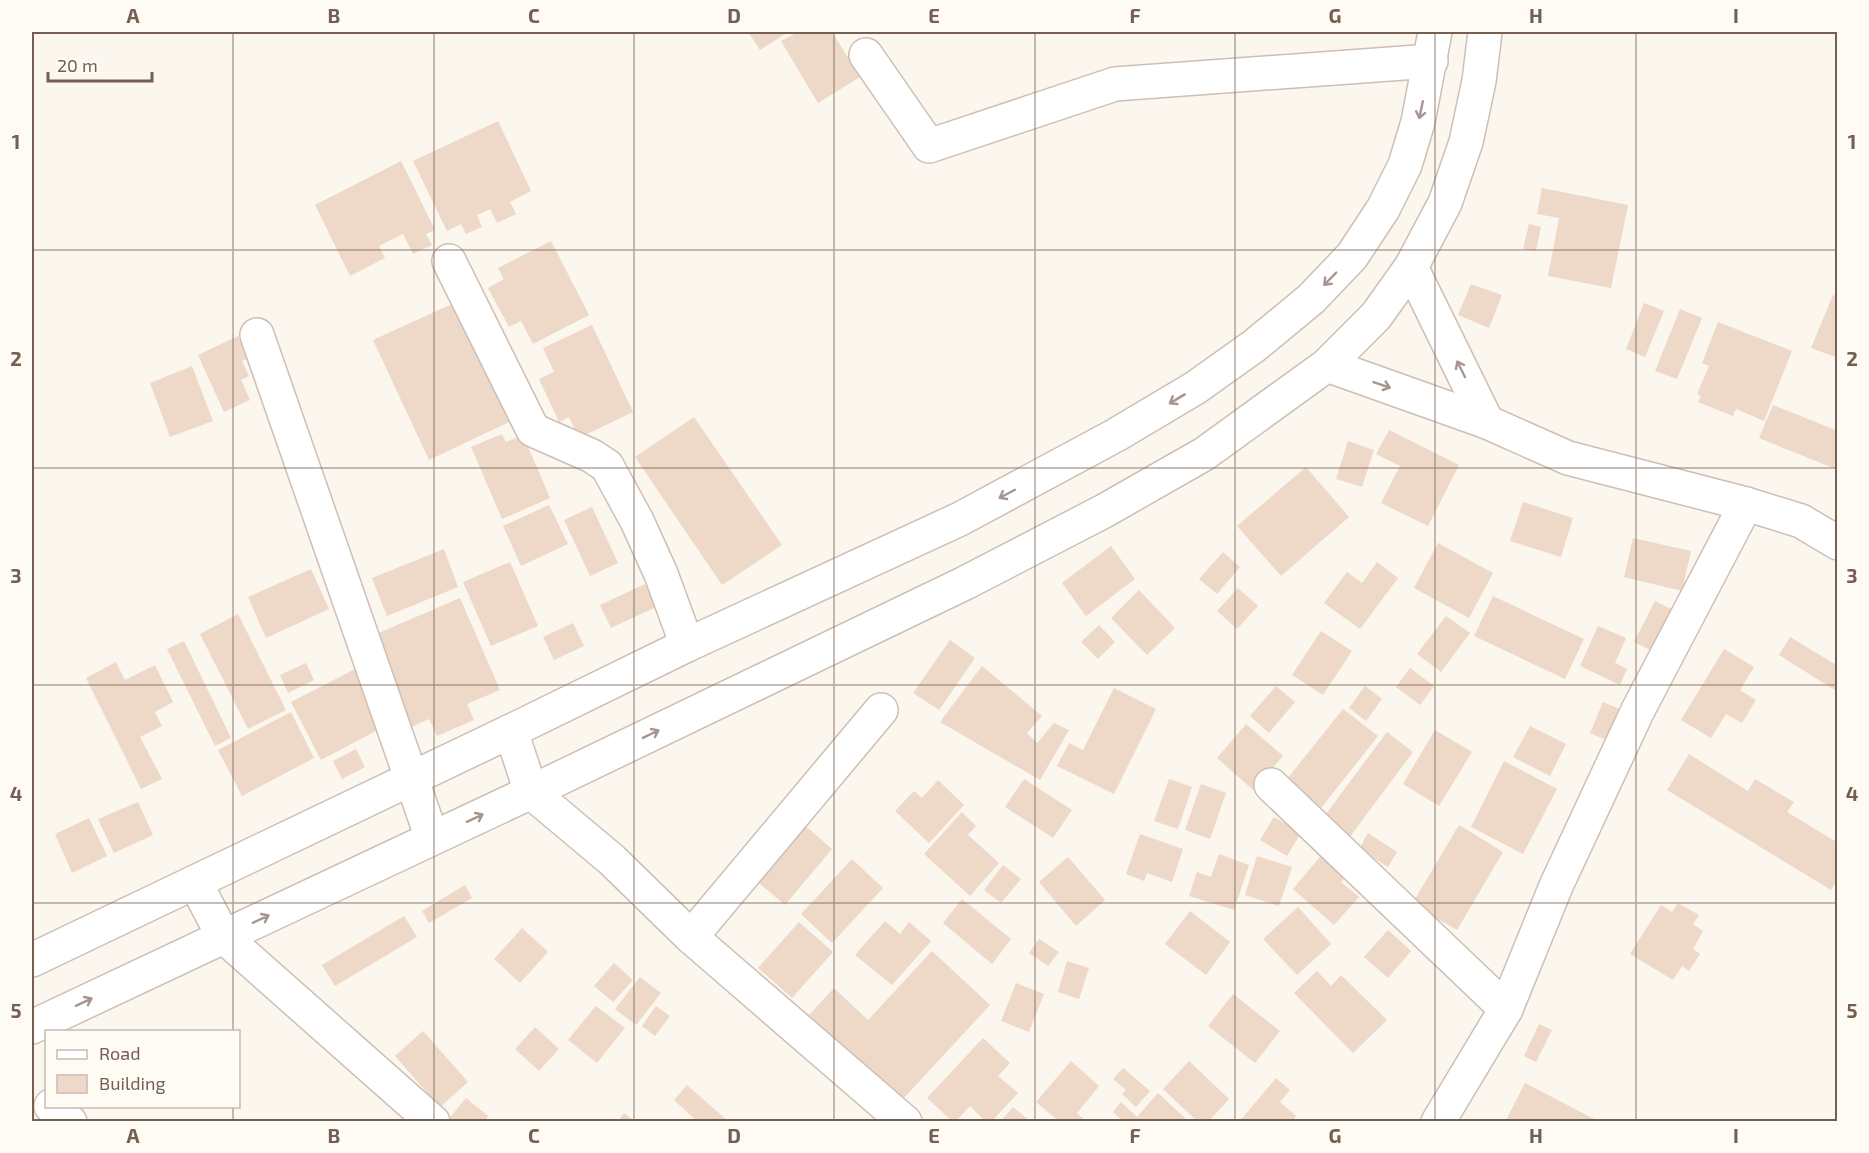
<svg xmlns="http://www.w3.org/2000/svg" width="1869" height="1153" font-family="'Exo 2',sans-serif">
  <style>
    .building { fill: #eed8c8 }
    .lines { fill: none; stroke-linecap: round; stroke-linejoin: round }
    .minor-casing { stroke: #cdbfb4; stroke-width: 36 }
    .minor { stroke: #fff; stroke-width: 33 }
    .oneway { stroke: #a5978f }
    .grid { fill: none; stroke: #755f52; stroke-width: 1.5; stroke-opacity: 0.55 }
    .neatline { fill: none; stroke: #755f52; stroke-width: 2 }
    .grid-label { font-size: 20px; text-anchor: middle; font-weight: bold; fill: #755f52 }
  </style>
  <rect width="100%" height="100%" fill="#fbf6ee"/>
  <!-- building -->
  <g class="building">
    <polygon points="748,32 788,32 760,50"/>
    <polygon points="798,32 832,32 860,77 818,103 781,41"/>
    <polygon points="498,121 531,191 510,202 516,214 497,223 490,209 477,215 482,227 466,234 461,224 447,231 413,161"/>
    <polygon points="401,161 435,230 426,234 432,245 413,254 403,234 379,246 385,258 350,276 315,205"/>
    <polygon points="1542,188 1628,205 1611,288 1548,276 1559,218 1537,214"/>
    <polygon points="1529,224 1541,227 1536,251 1523,249"/>
    <polygon points="551,241 589,315 533,344 521,321 509,327 488,288 504,279 498,268"/>
    <polygon points="1471,284 1502,295 1489,328 1458,315"/>
    <polygon points="1833,295 1838,297 1838,358 1811,348"/>
    <polygon points="454,303 501,392 496,393 509,422 429,460 373,340"/>
    <polygon points="1644,303 1664,311 1645,357 1626,349"/>
    <polygon points="1680,309 1702,318 1677,379 1655,371"/>
    <polygon points="1718,322 1792,351 1764,421 1736,409 1733,416 1698,402 1701,396 1697,394 1709,366 1702,363"/>
    <polygon points="592,325 633,412 579,438 569,417 559,422 539,379 554,372 543,348"/>
    <polygon points="238,336 249,358 242,361 249,376 241,380 250,400 224,412 198,355"/>
    <polygon points="192,366 213,421 170,437 150,383"/>
    <polygon points="1773,405 1838,431 1838,470 1759,438"/>
    <polygon points="694,417 782,545 722,585 635,457"/>
    <polygon points="1389,430 1459,465 1428,526 1381,503 1400,466 1376,454"/>
    <polygon points="502,434 506,442 523,435 550,498 502,519 471,447"/>
    <polygon points="1348,441 1374,450 1362,487 1336,479"/>
    <polygon points="1306,467 1349,517 1281,576 1237,526"/>
    <polygon points="1523,502 1573,518 1561,557 1510,541"/>
    <polygon points="549,505 568,544 521,566 503,526"/>
    <polygon points="592,507 618,563 590,576 564,520"/>
    <polygon points="1633,538 1691,551 1682,591 1624,577"/>
    <polygon points="1438,543 1493,573 1469,618 1414,588"/>
    <polygon points="1111,546 1135,579 1086,616 1062,583"/>
    <polygon points="444,549 458,587 387,616 372,578"/>
    <polygon points="1223,552 1240,567 1217,594 1199,579"/>
    <polygon points="510,562 538,626 491,646 463,582"/>
    <polygon points="1377,562 1398,578 1360,629 1324,603 1347,572 1362,583"/>
    <polygon points="311,569 329,609 266,638 248,597"/>
    <polygon points="645,584 656,607 611,628 600,605"/>
    <polygon points="1238,588 1258,606 1237,629 1217,611"/>
    <polygon points="1139,590 1175,628 1147,655 1111,618"/>
    <polygon points="1493,596 1584,639 1565,679 1474,636"/>
    <polygon points="460,598 500,690 467,704 474,720 437,736 429,719 405,730 367,638"/>
    <polygon points="1655,601 1675,611 1654,652 1634,642"/>
    <polygon points="238,614 286,710 248,729 200,634"/>
    <polygon points="1446,616 1470,633 1441,672 1417,654"/>
    <polygon points="573,623 584,646 554,660 543,637"/>
    <polygon points="1099,625 1115,642 1098,659 1081,642"/>
    <polygon points="1598,626 1626,638 1615,663 1627,669 1620,685 1580,666"/>
    <polygon points="1321,631 1352,651 1323,695 1292,675"/>
    <polygon points="1790,637 1838,666 1838,692 1779,655"/>
    <polygon points="950,640 975,658 939,710 913,693"/>
    <polygon points="184,641 231,738 215,746 167,649"/>
    <polygon points="1724,649 1754,667 1740,690 1756,700 1742,723 1726,714 1711,738 1681,720"/>
    <polygon points="116,662 125,680 155,665 173,702 155,712 162,726 140,737 162,779 141,789 86,678"/>
    <polygon points="306,663 314,680 288,693 280,675"/>
    <polygon points="982,666 1042,716 1027,733 1037,743 1054,723 1069,730 1040,780 940,722"/>
    <polygon points="357,668 387,725 321,760 291,702"/>
    <polygon points="1410,668 1434,686 1420,705 1396,687"/>
    <polygon points="1276,686 1295,702 1269,733 1250,716"/>
    <polygon points="1365,686 1382,699 1366,721 1349,708"/>
    <polygon points="1114,688 1156,709 1114,794 1057,766 1069,743 1083,750"/>
    <polygon points="1603,702 1627,712 1613,743 1590,733"/>
    <polygon points="1343,709 1378,736 1314,817 1279,789"/>
    <polygon points="291,712 314,758 242,796 218,750"/>
    <polygon points="1246,724 1283,756 1253,790 1217,758"/>
    <polygon points="1530,726 1566,744 1550,776 1513,757"/>
    <polygon points="1435,730 1472,752 1439,806 1403,784"/>
    <polygon points="1387,732 1413,752 1349,838 1323,818"/>
    <polygon points="356,749 365,767 342,779 333,761"/>
    <polygon points="1689,754 1748,791 1755,779 1794,802 1787,812 1838,843 1838,879 1831,890 1667,790"/>
    <polygon points="1504,761 1557,789 1523,854 1471,827"/>
    <polygon points="1024,779 1072,810 1053,838 1005,807"/>
    <polygon points="1169,779 1192,787 1178,829 1154,821"/>
    <polygon points="938,780 964,805 929,843 895,811 914,791 922,798"/>
    <polygon points="1201,784 1226,793 1210,839 1185,830"/>
    <polygon points="138,802 153,835 114,853 98,819"/>
    <polygon points="962,812 976,826 968,835 999,863 970,896 924,854"/>
    <polygon points="1274,817 1301,833 1287,856 1260,840"/>
    <polygon points="89,818 107,856 72,873 55,834"/>
    <polygon points="801,822 832,849 785,905 753,878"/>
    <polygon points="1459,825 1503,852 1457,930 1412,904"/>
    <polygon points="1368,833 1397,852 1388,867 1359,849"/>
    <polygon points="1140,834 1183,849 1172,882 1147,873 1144,881 1126,874"/>
    <polygon points="1324,852 1349,873 1341,882 1359,897 1334,925 1293,889"/>
    <polygon points="1219,854 1249,865 1234,910 1189,896 1197,872 1211,877"/>
    <polygon points="1257,856 1292,867 1279,906 1245,895"/>
    <polygon points="1068,857 1105,900 1076,926 1039,882"/>
    <polygon points="852,859 883,888 832,943 801,914"/>
    <polygon points="1003,865 1021,879 1001,903 984,890"/>
    <polygon points="465,885 472,898 429,923 422,911"/>
    <polygon points="962,899 1011,939 992,964 943,923"/>
    <polygon points="1678,903 1699,915 1693,924 1703,931 1693,949 1700,954 1689,971 1682,966 1673,980 1630,954 1661,905 1672,912"/>
    <polygon points="1298,907 1331,944 1297,975 1263,939"/>
    <polygon points="1190,911 1230,942 1206,975 1165,944"/>
    <polygon points="404,916 417,937 335,986 322,965"/>
    <polygon points="885,921 900,934 909,922 931,941 892,985 855,955"/>
    <polygon points="799,922 833,952 792,998 758,968"/>
    <polygon points="522,928 548,952 520,983 494,959"/>
    <polygon points="1388,930 1411,951 1388,978 1364,957"/>
    <polygon points="1039,939 1059,952 1048,966 1029,953"/>
    <polygon points="932,951 990,1005 902,1100 809,1015 834,988 868,1020"/>
    <polygon points="1067,961 1089,968 1079,999 1058,992"/>
    <polygon points="614,963 633,980 613,1002 594,986"/>
    <polygon points="1317,971 1331,986 1341,975 1387,1020 1353,1053 1294,993"/>
    <polygon points="640,977 661,993 636,1025 615,1009"/>
    <polygon points="1016,983 1044,994 1029,1032 1001,1021"/>
    <polygon points="1233,994 1280,1031 1255,1063 1208,1026"/>
    <polygon points="596,1006 625,1028 597,1063 568,1040"/>
    <polygon points="656,1006 670,1016 655,1036 642,1026"/>
    <polygon points="1539,1024 1552,1030 1536,1062 1524,1056"/>
    <polygon points="535,1027 559,1049 539,1071 515,1049"/>
    <polygon points="423,1031 468,1082 440,1107 395,1056"/>
    <polygon points="983,1038 1010,1063 998,1076 1018,1093 991,1122 986,1122 970,1106 955,1122 953,1122 927,1098"/>
    <polygon points="1071,1061 1099,1086 1077,1113 1087,1122 1060,1122 1036,1102"/>
    <polygon points="1189,1061 1229,1099 1208,1122 1198,1122 1163,1089"/>
    <polygon points="1123,1068 1150,1091 1136,1107 1122,1094 1126,1090 1113,1079"/>
    <polygon points="1276,1078 1290,1090 1280,1102 1296,1116 1292,1122 1239,1122"/>
    <polygon points="1525,1083 1600,1122 1505,1122"/>
    <polygon points="687,1085 729,1122 698,1122 674,1100"/>
    <polygon points="1158,1093 1185,1118 1182,1122 1124,1122 1113,1112 1121,1102 1137,1117"/>
    <polygon points="466,1098 488,1116 484,1122 450,1122 448,1120"/>
    <polygon points="1013,1107 1031,1122 1000,1122"/>
    <polygon points="624,1113 635,1122 617,1122"/>
  </g>
  <g class="lines">
    <defs>
      <g id="minor">
        <polyline points="866,55 929,146 1115,84 1431,61"/>
        <polyline points="449,261 533,430 592,456 607,466 637,521 661,574 687,645"/>
        <polyline points="1411,267 1487,422"/>
        <polyline points="257,335 432,838"/>
        <polyline points="1327,365 1487,422 1568,458 1746,504 1801,521 1838,543"/>
        <polyline points="511,731 531,792 612,860 691,937 905,1122"/>
        <polyline points="1271,785 1506,1009"/>
        <polyline points="195,882 223,936 433,1122"/>
        <polyline points="691,937 881,710"/>
        <polyline points="32,960 511,731 687,645 960,519 1116,435 1195,388 1254,346 1311,299 1352,256 1383,209 1405,165 1418,122 1435,32"/>
        <polyline points="32,1027 531,792 965,583 1104,511 1204,454 1327,365 1376,316 1411,267 1445,203 1466,142 1479,81 1485,32"/>
        <polyline points="51,1106 70,1122"/>
        <polyline points="1438,1122 1506,1009 1556,886 1638,710 1746,504"/>
      </g>
    </defs>
    <!-- minor casing -->
    <use href="#minor" class="minor-casing"/>
    <!-- minor -->
    <use href="#minor" class="minor"/>
  </g>
  <!-- one-way arrows -->
  <defs><path id="oneway-shaft" d="M-6 0H5M1.5-3L5.5 0L1.5 3" fill="none" stroke-width="1.6" stroke-linecap="round" stroke-linejoin="round" transform="scale(1.5)"/></defs>
  <g class="oneway">
    <use href="#oneway-shaft" transform="translate(1421 110) rotate(102)"/>
    <use href="#oneway-shaft" transform="translate(1330 279) rotate(134)"/>
    <use href="#oneway-shaft" transform="translate(1461 369) rotate(-116)"/>
    <use href="#oneway-shaft" transform="translate(1382 385) rotate(19)"/>
    <use href="#oneway-shaft" transform="translate(1177 399) rotate(149)"/>
    <use href="#oneway-shaft" transform="translate(1007 494) rotate(152)"/>
    <use href="#oneway-shaft" transform="translate(651 734) rotate(-26)"/>
    <use href="#oneway-shaft" transform="translate(475 818) rotate(-25)"/>
    <use href="#oneway-shaft" transform="translate(261 919) rotate(-25)"/>
    <use href="#oneway-shaft" transform="translate(84 1002) rotate(-25)"/>
  </g>
  <!-- grid -->
  <path class="grid" d="M233,32V1032M434,32V1122M634,32V1122M834,32V1122M1035,32V1122M1235,32V1122M1435,32V1122M1636,32V1122M32,250H1838M32,468H1838M32,685H1838M32,903H1838M233,1106V1122"/>
  <!-- border -->
  <rect width="1869" height="1153" fill="none" stroke="#fefaf4" stroke-width="66"/>
  <!-- legend -->
  <rect x="45" y="1030" width="195" height="78" fill="#fefaf4" stroke="#c7bcb3" stroke-width="1.5"/>
  <rect x="57" y="1050" width="30" height="9" fill="#ffffff" stroke="#c7bcb3" stroke-width="1.5"/>
  <text x="99" y="1060" font-size="18" fill="#755f52">Road</text>
  <rect x="57" y="1075" width="30" height="18" fill="#eed8c8" stroke="#c7bcb3" stroke-width="1.5"/>
  <text x="99" y="1090" font-size="18" fill="#755f52">Building</text>
  <!-- scale -->
  <path d="M48 72v9h104v-9" fill="none" stroke="#755f52" stroke-width="3"/>
  <text x="57" y="72" font-size="18" fill="#755f52" stroke="#fefaf4" stroke-width="4.5" paint-order="stroke">20 m</text>
  <rect x="33" y="33" width="1803" height="1087" class="neatline"/>
  <g class="grid-label">
    <text x="133" y="23">A</text>
    <text x="334" y="23">B</text>
    <text x="534" y="23">C</text>
    <text x="734" y="23">D</text>
    <text x="934" y="23">E</text>
    <text x="1135" y="23">F</text>
    <text x="1335" y="23">G</text>
    <text x="1536" y="23">H</text>
    <text x="1736" y="23">I</text>
    <text x="16" y="149">1</text>
    <text x="1852" y="149">1</text>
    <text x="16" y="366">2</text>
    <text x="1852" y="366">2</text>
    <text x="16" y="583">3</text>
    <text x="1852" y="583">3</text>
    <text x="16" y="801">4</text>
    <text x="1852" y="801">4</text>
    <text x="16" y="1018">5</text>
    <text x="1852" y="1018">5</text>
    <text x="133" y="1143">A</text>
    <text x="334" y="1143">B</text>
    <text x="534" y="1143">C</text>
    <text x="734" y="1143">D</text>
    <text x="934" y="1143">E</text>
    <text x="1135" y="1143">F</text>
    <text x="1335" y="1143">G</text>
    <text x="1536" y="1143">H</text>
    <text x="1736" y="1143">I</text>
  </g>
</svg>
